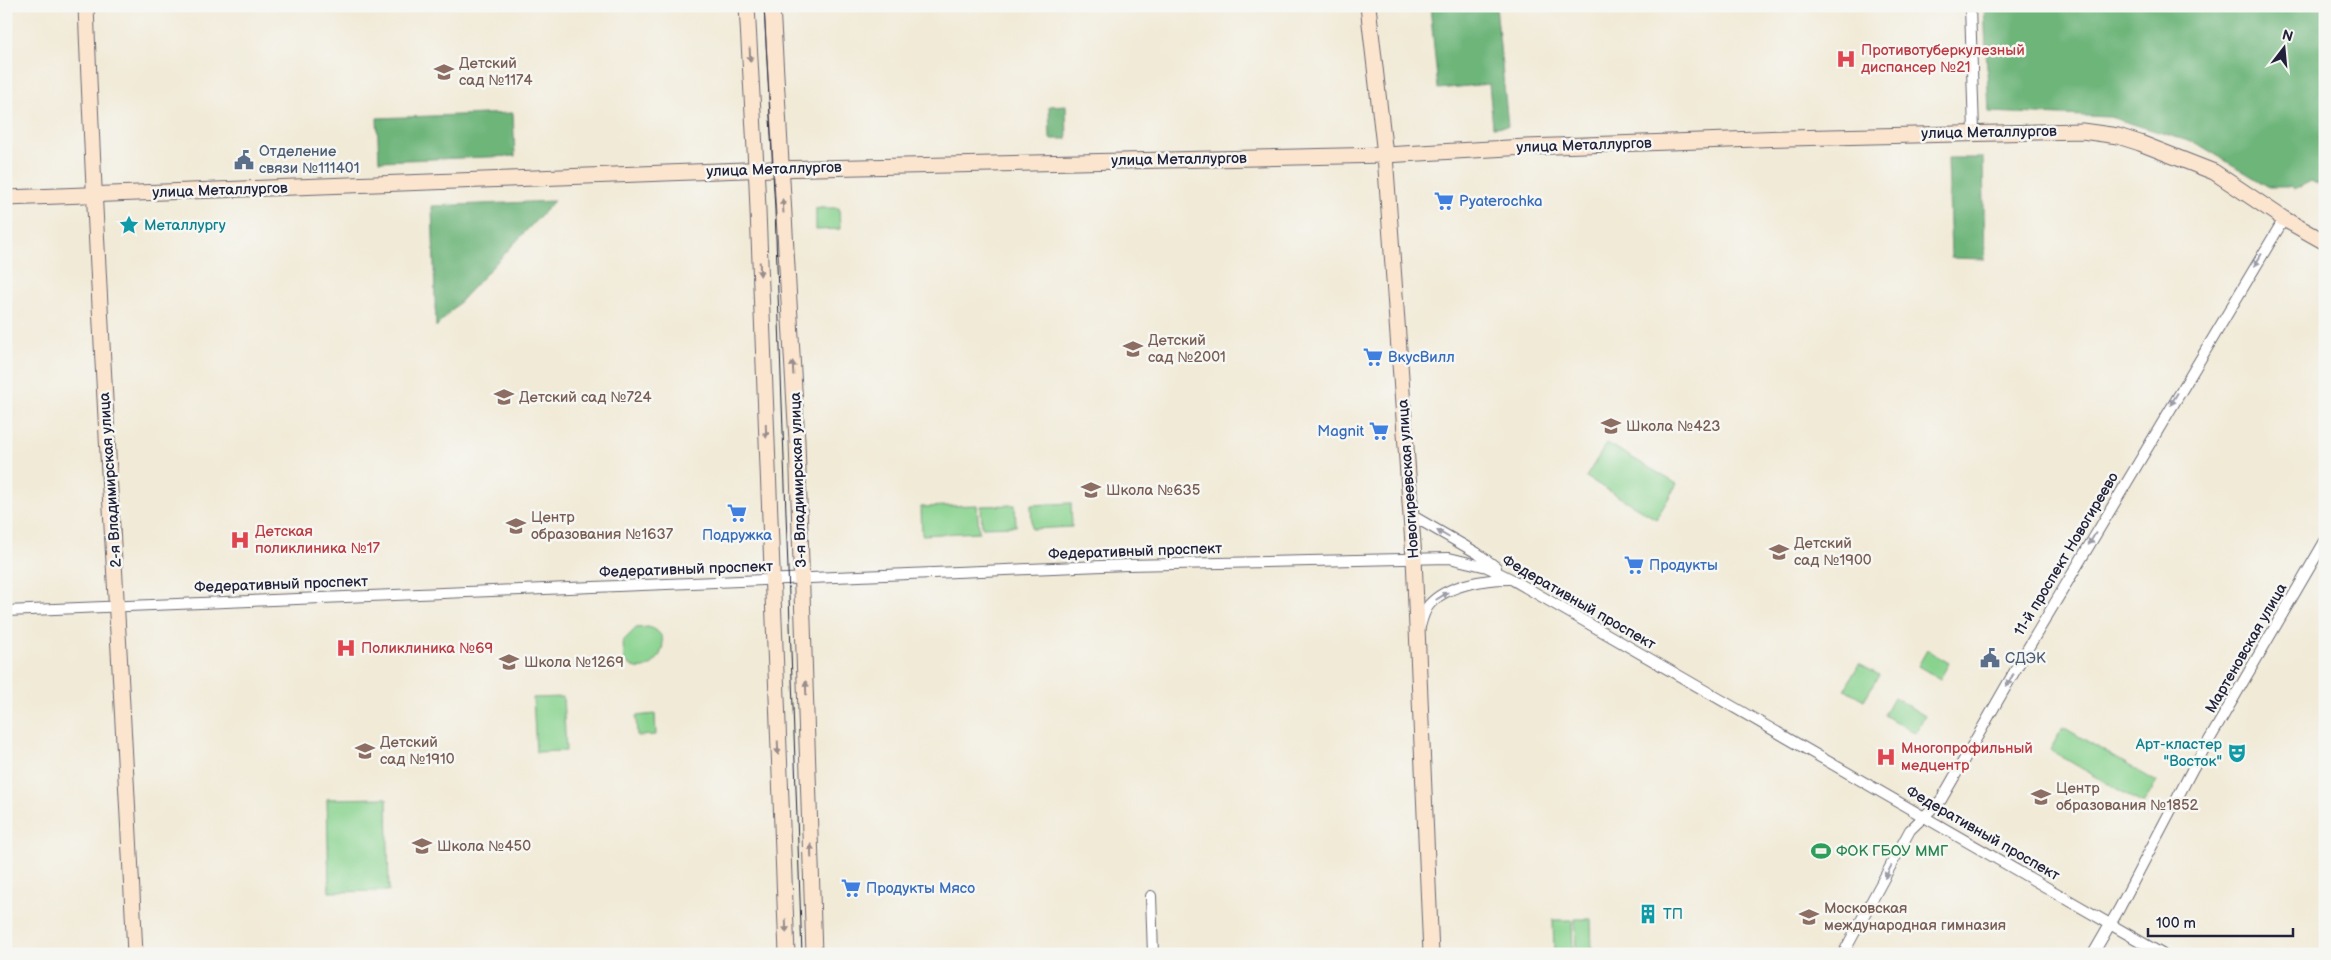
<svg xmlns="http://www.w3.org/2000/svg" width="2331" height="960" font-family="'Balsamiq Sans',sans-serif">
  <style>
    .green { fill: #89d38f; stroke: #567a65 }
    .forest { fill: #6eb57a; stroke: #486c5a }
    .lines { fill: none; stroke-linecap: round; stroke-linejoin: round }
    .street-casing { stroke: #6a6872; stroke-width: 12 }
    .secondary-casing { stroke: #6a6872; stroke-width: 17 }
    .street { stroke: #fff; stroke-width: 10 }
    .secondary { stroke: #fbe5cf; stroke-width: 15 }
    .tram { stroke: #22223b; stroke-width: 1 }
    .oneway { fill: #998d8c }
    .oneway2 { fill: #9c9ca7 }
    .labels { text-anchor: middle; stroke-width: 5; stroke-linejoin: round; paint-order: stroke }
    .health-label { font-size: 15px; fill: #be3a42; stroke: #f6f6f2; text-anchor: start }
    .education-label { font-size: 15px; fill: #785e54; stroke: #f6f6f2; text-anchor: start }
    .street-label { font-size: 15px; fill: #22223b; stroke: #f6f6f2 }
    .service-label { font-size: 15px; fill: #4e5e75; stroke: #f6f6f2; text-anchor: start }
    .shop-label { font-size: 15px; fill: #366cbe; stroke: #f6f6f2; text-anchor: start }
    .culture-label { font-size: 15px; fill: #0d838f; stroke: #f6f6f2; text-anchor: start }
    .leisure-label { font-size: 15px; fill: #27864d; stroke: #f6f6f2; text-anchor: start }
  </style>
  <rect width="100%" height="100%" fill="#f6f6f2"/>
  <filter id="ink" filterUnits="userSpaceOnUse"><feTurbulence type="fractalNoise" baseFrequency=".02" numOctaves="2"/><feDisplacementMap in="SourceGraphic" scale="10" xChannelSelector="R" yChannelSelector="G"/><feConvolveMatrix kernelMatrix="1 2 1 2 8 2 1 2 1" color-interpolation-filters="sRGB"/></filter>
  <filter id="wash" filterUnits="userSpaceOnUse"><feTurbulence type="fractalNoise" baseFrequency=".0096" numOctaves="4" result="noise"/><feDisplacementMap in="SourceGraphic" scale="20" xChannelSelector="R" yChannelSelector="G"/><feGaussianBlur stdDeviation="1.12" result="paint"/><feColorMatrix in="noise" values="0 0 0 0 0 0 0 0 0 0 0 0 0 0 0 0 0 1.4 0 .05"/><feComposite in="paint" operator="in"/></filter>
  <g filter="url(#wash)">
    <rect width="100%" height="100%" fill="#f1ead7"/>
    <!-- green -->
    <g class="green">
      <polygon points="816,208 839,208 840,229 816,230"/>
      <polygon points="1607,443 1677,484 1656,519 1586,477"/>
      <polygon points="1071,503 1072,527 1032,529 1031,505"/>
      <polygon points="977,505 979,532 922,535 921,507"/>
      <polygon points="1015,505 1016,526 982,527 981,506"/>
      <path d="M648,627C683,635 648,690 624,659L623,641L636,628Z"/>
      <polygon points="1927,650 1949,663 1940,679 1918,666"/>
      <polygon points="1859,664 1879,675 1864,700 1845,689"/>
      <polygon points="563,697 566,751 536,752 533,698"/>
      <polygon points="1894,697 1925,716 1915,733 1884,715"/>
      <polygon points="655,714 656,735 637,736 636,716"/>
      <polygon points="2063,727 2157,782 2143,804 2050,750"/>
      <polygon points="387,798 389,891 329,892 327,799"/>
      <polygon points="1575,919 1591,919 1592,954 1576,954"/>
      <polygon points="1553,920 1572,920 1573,954 1554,953"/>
    </g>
    <!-- forest -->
    <g class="forest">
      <polygon points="1430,6 1496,6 1508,126 1493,127 1489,84 1438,89"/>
      <polygon points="1984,6 2325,6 2325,183 2319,185 2311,181 2294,190 2291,187 2269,187 2198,144 2110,117 1989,112"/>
      <polygon points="1066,105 1067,139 1050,139 1049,106"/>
      <polygon points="513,113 515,156 379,161 377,118"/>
      <polygon points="1948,158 1983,158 1985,259 1951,258"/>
      <polygon points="554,201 436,327 432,206"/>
    </g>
  </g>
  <g filter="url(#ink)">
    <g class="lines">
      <defs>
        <g id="street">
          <polyline points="1970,6 1974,132"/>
          <polyline points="1411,515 1477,553 1496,567"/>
          <polyline points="6,611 1127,565 1449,558 1487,567 1513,580 2162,954"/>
          <path d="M1420,627C1422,619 1424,611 1429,605C1446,585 1485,579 1509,579"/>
          <polyline points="1151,896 1153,954"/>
          <polyline points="1843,954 1910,830 1941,800 2028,648 2284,219"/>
          <polyline points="2093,954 2119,909 2193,768 2325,541"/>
        </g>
        <g id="secondary">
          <path d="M86,6C98,322 120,638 135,954"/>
          <polyline points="747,6 757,185 787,954"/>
          <polyline points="772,6 797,441 814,954"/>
          <polyline points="1368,6 1385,155 1414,558 1431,954"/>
          <polyline points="6,198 773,169 1385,155 1526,147 1789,138 2082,131 2118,136 2140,143 2214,172 2284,219 2325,242"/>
        </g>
      </defs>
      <!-- street casing -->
      <use href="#street" class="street-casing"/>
      <!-- secondary casing -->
      <use href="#secondary" class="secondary-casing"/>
      <!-- street -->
      <use href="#street" class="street"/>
      <!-- secondary -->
      <use href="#secondary" class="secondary"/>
      <!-- tram -->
      <polyline class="tram" points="764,6 775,210 802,954"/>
    </g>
    <!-- one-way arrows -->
    <defs><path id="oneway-solid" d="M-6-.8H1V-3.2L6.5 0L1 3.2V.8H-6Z" transform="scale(1.25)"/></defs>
    <g class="oneway">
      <use href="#oneway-solid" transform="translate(750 55) rotate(87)"/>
      <use href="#oneway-solid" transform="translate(783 206) rotate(-94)"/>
      <use href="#oneway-solid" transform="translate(760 269) rotate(88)"/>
      <use href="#oneway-solid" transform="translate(793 368) rotate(-93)"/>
      <use href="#oneway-solid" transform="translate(766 431) rotate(88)"/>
      <use href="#oneway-solid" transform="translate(806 688) rotate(-92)"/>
      <use href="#oneway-solid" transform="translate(778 748) rotate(88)"/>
      <use href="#oneway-solid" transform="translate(811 851) rotate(-92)"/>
      <use href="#oneway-solid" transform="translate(786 926) rotate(88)"/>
    </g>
    <g class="oneway2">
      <use href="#oneway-solid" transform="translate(2258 260) rotate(121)"/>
      <use href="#oneway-solid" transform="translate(2174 399) rotate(121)"/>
      <use href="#oneway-solid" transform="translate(1443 534) rotate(-150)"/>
      <use href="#oneway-solid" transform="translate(2092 539) rotate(121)"/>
      <use href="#oneway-solid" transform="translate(1442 596) rotate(-32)"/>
      <use href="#oneway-solid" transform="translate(2010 680) rotate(120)"/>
      <use href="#oneway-solid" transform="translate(1888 872) rotate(118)"/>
    </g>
  </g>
  <!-- icons -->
  <defs>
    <symbol id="hospital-bare" viewBox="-9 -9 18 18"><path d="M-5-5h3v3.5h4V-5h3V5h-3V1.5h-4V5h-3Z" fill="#e0444e" stroke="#f6f6f2" stroke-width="2.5" paint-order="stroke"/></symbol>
    <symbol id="school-bare" viewBox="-9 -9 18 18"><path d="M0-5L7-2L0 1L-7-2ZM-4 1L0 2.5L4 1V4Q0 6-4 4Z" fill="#8d6e63" stroke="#f6f6f2" stroke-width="2.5" paint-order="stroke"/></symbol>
    <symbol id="civic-bare" viewBox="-9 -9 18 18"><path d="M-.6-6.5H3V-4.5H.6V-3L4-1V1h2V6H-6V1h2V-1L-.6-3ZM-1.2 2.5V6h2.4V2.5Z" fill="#5c6f8a" stroke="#f6f6f2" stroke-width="2.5" paint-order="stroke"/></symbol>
    <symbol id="supermarket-bare" viewBox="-9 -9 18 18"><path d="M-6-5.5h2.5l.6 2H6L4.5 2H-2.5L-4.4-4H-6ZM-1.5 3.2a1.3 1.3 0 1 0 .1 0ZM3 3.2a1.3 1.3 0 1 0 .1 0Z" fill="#3f7fe0" stroke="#f6f6f2" stroke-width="2.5" paint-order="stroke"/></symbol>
    <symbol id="sight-bare" viewBox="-9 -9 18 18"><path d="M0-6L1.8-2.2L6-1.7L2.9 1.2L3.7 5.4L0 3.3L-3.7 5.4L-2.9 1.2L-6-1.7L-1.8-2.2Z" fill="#0f9aa8" stroke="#f6f6f2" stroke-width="2.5" paint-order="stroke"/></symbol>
    <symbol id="theatre-bare" viewBox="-9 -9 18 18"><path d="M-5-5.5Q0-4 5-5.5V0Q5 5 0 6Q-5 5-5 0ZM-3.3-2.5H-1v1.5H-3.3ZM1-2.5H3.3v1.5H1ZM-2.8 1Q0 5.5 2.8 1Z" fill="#0f9aa8" stroke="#f6f6f2" stroke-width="2.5" paint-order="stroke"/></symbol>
    <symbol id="stadium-bare" viewBox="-9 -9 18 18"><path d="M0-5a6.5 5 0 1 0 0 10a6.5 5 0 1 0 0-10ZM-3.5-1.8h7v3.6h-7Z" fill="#2e9e5b" stroke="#f6f6f2" stroke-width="2.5" paint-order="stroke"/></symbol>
    <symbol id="building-bare" viewBox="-9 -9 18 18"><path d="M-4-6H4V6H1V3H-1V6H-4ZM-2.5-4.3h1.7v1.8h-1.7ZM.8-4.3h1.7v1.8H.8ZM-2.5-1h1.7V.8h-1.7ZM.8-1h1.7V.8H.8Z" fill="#0f9aa8" stroke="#f6f6f2" stroke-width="2.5" paint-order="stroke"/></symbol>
  </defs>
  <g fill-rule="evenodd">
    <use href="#hospital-bare" x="1832" y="45" width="28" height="28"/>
    <use href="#school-bare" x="430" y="58" width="28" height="28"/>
    <use href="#civic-bare" x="230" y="146" width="28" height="28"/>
    <use href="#supermarket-bare" x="1430" y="187" width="28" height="28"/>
    <use href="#sight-bare" x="115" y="211" width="28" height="28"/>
    <use href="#school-bare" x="1119" y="335" width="28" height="28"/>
    <use href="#supermarket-bare" x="1359" y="343" width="28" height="28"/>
    <use href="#school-bare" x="490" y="383" width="28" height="28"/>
    <use href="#school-bare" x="1597" y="412" width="28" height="28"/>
    <use href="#supermarket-bare" x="1365" y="417" width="28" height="28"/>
    <use href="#school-bare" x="1077" y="476" width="28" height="28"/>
    <use href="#supermarket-bare" x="723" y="499" width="28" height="28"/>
    <use href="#school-bare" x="502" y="512" width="28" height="28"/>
    <use href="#hospital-bare" x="226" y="526" width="28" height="28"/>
    <use href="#school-bare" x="1765" y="538" width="28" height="28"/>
    <use href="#supermarket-bare" x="1620" y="551" width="28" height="28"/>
    <use href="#hospital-bare" x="332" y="634" width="28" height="28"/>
    <use href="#civic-bare" x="1976" y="644" width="28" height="28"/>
    <use href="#school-bare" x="495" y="648" width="28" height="28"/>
    <use href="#school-bare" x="351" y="737" width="28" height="28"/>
    <use href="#theatre-bare" x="2223" y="739" width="28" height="28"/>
    <use href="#hospital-bare" x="1872" y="743" width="28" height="28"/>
    <use href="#school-bare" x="2027" y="783" width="28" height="28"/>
    <use href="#school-bare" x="408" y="832" width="28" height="28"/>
    <use href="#stadium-bare" x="1807" y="837" width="28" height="28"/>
    <use href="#supermarket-bare" x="837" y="874" width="28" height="28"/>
    <use href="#building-bare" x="1634" y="900" width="28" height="28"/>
    <use href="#school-bare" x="1795" y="903" width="28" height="28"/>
  </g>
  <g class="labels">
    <!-- health labels -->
    <g class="health-label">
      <text x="1861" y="55">Противотуберкулезный<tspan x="1861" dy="17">диспансер №21</tspan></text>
      <text x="255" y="536">Детская<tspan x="255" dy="17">поликлиника №17</tspan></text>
      <text x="361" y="653">Поликлиника №69</text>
      <text x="1901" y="753">Многопрофильный<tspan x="1901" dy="17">медцентр</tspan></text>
    </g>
    <!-- education labels -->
    <g class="education-label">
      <text x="459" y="68">Детский<tspan x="459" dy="17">сад №1174</tspan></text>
      <text x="1148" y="345">Детский<tspan x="1148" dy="17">сад №2001</tspan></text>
      <text x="519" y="402">Детский сад №724</text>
      <text x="1626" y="431">Школа №423</text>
      <text x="1106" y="495">Школа №635</text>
      <text x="531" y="522">Центр<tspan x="531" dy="17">образования №1637</tspan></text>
      <text x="1794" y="548">Детский<tspan x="1794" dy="17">сад №1900</tspan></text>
      <text x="524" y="667">Школа №1269</text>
      <text x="380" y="747">Детский<tspan x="380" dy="17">сад №1910</tspan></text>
      <text x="2056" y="793">Центр<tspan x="2056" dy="17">образования №1852</tspan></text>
      <text x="437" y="851">Школа №450</text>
      <text x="1824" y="913">Московская<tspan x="1824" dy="17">международная гимназия</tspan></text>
    </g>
    <!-- street labels -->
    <g class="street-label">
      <text transform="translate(1989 132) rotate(-1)" y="5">улица Металлургов</text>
      <text transform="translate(1584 145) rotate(-2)" y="5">улица Металлургов</text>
      <text transform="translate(1179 159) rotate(-1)" y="5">улица Металлургов</text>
      <text transform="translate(774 169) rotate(-2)" y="5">улица Металлургов</text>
      <text transform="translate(220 190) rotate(-2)" y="5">улица Металлургов</text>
      <text transform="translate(1408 479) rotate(-94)" y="5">Новогиреевская улица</text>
      <text transform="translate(110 480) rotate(-94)" y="5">2-я Владимирская улица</text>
      <text transform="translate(798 480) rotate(-92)" y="5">3-я Владимирская улица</text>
      <text transform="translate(1135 551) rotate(-2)" y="5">Федеративный проспект</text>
      <text transform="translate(2066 554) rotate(-59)" y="5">11-й проспект Новогиреево</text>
      <text transform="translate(686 569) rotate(-2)" y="5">Федеративный проспект</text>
      <text transform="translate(281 584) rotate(-2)" y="5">Федеративный проспект</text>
      <text transform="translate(1579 602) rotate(30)" y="5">Федеративный проспект</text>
      <text transform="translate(2246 648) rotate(-60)" y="5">Мартеновская улица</text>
      <text transform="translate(1983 833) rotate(30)" y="5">Федеративный проспект</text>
    </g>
    <!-- service labels -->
    <g class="service-label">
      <text x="259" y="156">Отделение<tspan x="259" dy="17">связи №111401</tspan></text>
      <text x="2005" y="663">СДЭК</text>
    </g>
    <!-- shop labels -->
    <g class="shop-label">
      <text x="1459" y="206">Pyaterochka</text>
      <text x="1388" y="362">ВкусВилл</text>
      <text x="1364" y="436" text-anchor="end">Magnit</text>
      <text x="737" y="540" text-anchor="middle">Подружка</text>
      <text x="1649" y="570">Продукты</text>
      <text x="866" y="893">Продукты Мясо</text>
    </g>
    <!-- culture labels -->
    <g class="culture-label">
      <text x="144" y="230">Металлургу</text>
      <text x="2222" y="749" text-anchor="end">Арт-кластер<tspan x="2222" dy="17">"Восток"</tspan></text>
      <text x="1663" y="919">ТП</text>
    </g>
    <!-- leisure labels -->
    <g class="leisure-label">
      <text x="1836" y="856">ФОК ГБОУ ММГ</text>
    </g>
  </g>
  <!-- margin -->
  <rect width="2331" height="960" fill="none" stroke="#f6f6f2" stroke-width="25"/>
  <!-- north arrow -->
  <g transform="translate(2284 48) rotate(16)" stroke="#f6f6f2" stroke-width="4" paint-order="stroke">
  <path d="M0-4L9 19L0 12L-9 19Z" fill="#22223b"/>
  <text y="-8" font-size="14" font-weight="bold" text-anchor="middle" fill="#22223b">N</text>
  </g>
  <!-- scale -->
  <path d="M2148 928v8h145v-8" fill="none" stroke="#22223b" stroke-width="2.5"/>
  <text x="2156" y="928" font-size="15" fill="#22223b" stroke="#f6f6f2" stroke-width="4" paint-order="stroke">100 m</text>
</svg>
